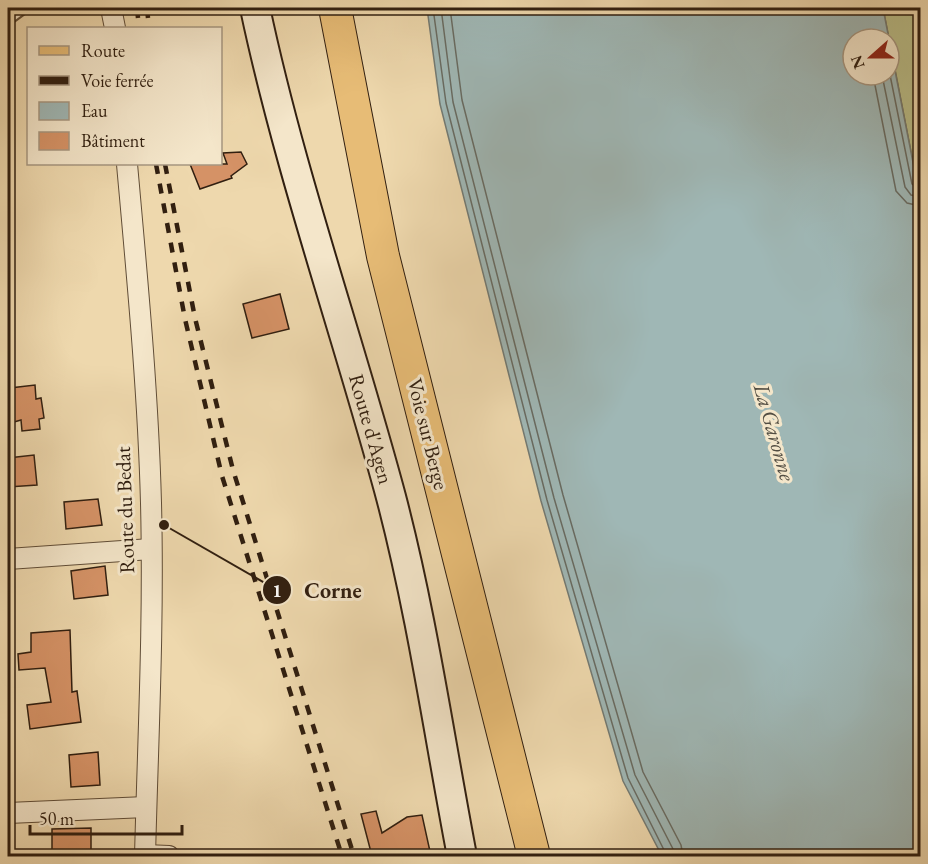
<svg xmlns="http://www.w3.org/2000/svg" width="928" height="864" font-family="'EB Garamond',serif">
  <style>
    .green { fill: #babe89; stroke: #766e4c; stroke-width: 1.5 }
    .water { fill: #9fb7b5; stroke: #737a73; stroke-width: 1.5 }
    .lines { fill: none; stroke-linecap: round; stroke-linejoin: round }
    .shore { stroke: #686b62; stroke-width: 1.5 }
    .building { fill: #d59266; stroke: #311f10; stroke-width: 1.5 }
    .service-casing { stroke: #604d37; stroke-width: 14 }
    .minor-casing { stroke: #604d37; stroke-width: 22 }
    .secondary-casing { stroke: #311f10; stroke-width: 32 }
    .primary-casing { stroke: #311f10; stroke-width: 34 }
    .service { stroke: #f4e6ca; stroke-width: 10 }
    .minor { stroke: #f4e6ca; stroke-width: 20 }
    .secondary { stroke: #f4e6ca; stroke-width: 28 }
    .primary { stroke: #e7bc76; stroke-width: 32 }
    .rail { stroke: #311f10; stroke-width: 4.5; stroke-dasharray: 10 10; stroke-linecap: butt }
    .labels { text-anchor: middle; stroke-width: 6; stroke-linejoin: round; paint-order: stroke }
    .street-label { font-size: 21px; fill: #311f10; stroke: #f4e6ca }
    .water-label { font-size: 22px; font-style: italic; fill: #524d42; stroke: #f4e6ca }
    .leader { fill: none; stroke: #311f10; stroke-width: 2 }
    .callout-dot { fill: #311f10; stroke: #f4e6ca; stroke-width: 2 }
    .mark-label { font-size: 18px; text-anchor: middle; font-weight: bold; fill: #fff }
    .callout-label { font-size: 22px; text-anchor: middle; font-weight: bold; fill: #311f10; stroke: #f4e6ca; stroke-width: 6; stroke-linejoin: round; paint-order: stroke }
  </style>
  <rect width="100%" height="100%" fill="#eed8ad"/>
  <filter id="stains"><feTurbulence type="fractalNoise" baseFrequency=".00333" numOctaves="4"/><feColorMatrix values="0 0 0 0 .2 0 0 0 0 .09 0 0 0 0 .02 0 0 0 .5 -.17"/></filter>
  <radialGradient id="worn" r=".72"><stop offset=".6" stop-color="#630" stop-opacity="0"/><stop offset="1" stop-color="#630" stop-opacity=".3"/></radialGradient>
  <!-- green -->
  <polygon class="green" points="883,8 920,8 920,198"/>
  <!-- water -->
  <polygon class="water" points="427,8 883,8 889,39 853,39 853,75 889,75 889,40 920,198 920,856 662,856 623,781 541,501 440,104"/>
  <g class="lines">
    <!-- shore -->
    <g class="shore">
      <polyline points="433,8 446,103 547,500 628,778 667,856"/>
      <polyline points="441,8 453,102 554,498 635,775 673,849 674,856"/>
      <polyline points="450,8 462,100 563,495 643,772 681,845 683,856"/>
      <polyline points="889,70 912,184 920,190"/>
      <polyline points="873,75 896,191 907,203 920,206"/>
      <polyline points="882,75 905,187 911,195 920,197"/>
    </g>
  </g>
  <!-- building -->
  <g class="building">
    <polygon points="241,152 247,164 231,176 232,178 200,189 190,164 227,164 223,153"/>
    <polygon points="280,294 289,329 252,338 243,304"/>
    <polygon points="35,385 36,399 41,398 44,418 39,419 40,429 22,431 21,420 14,422 10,388"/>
    <polygon points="34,455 37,485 8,487 8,458"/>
    <polygon points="98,499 102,525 66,529 64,502"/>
    <polygon points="105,566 108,595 74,599 71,571"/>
    <polygon points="70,630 72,692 77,691 81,722 30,729 27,705 51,702 45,668 19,670 18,654 31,652 31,633"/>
    <polygon points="98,752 100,785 71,787 69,755"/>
    <polygon points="376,811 382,833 407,817 422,815 431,856 372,856 361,814"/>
    <polygon points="91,828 91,856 52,856 52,829"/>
  </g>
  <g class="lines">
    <defs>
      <polyline id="service" points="8,19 23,8"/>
      <g id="minor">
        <polyline points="111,8 115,28"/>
        <path d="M127,164C137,276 148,390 151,503C154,621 148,739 145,856"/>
        <polyline points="8,559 151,549"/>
        <polyline points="8,813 146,807"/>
        <polyline points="145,855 169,856"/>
      </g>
      <path id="secondary" d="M255,8C290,173 347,333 391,497C422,615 439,736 462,856"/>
      <polyline id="primary" points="335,8 383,256 534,856"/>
    </defs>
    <!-- service casing -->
    <use href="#service" class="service-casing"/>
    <!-- minor casing -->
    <use href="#minor" class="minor-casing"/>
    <!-- secondary casing -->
    <use href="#secondary" class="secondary-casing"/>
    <!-- primary casing -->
    <use href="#primary" class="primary-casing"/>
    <!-- service -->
    <use href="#service" class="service"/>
    <!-- minor -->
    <use href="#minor" class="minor"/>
    <!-- secondary -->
    <use href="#secondary" class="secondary"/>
    <!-- primary -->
    <use href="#primary" class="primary"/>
    <!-- rail -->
    <g class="rail">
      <polyline points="137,8 139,28"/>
      <polyline points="147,8 149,28"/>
      <polyline points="156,164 185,319 222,476 342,856"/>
      <polyline points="165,164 195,318 233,470 354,856"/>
    </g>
  </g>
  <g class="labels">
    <!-- street labels -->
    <g class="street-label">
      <text transform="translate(371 429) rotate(74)" y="7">Route d'Agen</text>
      <text transform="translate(428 434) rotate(76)" y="7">Voie sur Berge</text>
      <text transform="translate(125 510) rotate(-92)" y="7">Route du Bedat</text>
    </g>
    <!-- water labels -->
    <g class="water-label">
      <text transform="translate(775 432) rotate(74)" y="8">La Garonne</text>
    </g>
  </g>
  <!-- callouts -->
  <path class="leader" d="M164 525L277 590"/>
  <g class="callout-dot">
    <circle cx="164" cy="525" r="6"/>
    <circle cx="277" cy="590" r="15"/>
  </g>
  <g class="mark-label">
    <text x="277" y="597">1</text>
  </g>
  <g class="callout-label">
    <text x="333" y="598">Corne</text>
  </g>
  <!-- margin -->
  <rect width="928" height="864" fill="none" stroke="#eed8ad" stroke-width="30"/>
  <rect x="9" y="9" width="910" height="846" fill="none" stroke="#311f10" stroke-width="3"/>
  <rect x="15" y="15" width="898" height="834" fill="none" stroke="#311f10" stroke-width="1.5"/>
  <!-- legend -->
  <rect x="27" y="27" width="195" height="138" fill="#f4e6ca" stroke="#a69680" stroke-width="1.5"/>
  <rect x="39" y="46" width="30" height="9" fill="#e7bc76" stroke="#a69680" stroke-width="1.5"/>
  <text x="81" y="57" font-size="18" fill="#311f10">Route</text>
  <rect x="39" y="76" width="30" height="9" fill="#311f10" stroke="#a69680" stroke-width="1.5"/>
  <text x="81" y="87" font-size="18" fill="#311f10">Voie ferrée</text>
  <rect x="39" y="102" width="30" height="18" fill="#9fb7b5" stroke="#a69680" stroke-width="1.5"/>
  <text x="81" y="117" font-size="18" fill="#311f10">Eau</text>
  <rect x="39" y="132" width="30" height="18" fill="#d59266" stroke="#a69680" stroke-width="1.5"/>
  <text x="81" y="147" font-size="18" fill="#311f10">Bâtiment</text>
  <!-- north arrow -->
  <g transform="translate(871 57) rotate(249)"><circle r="28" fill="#f4e6ca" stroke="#a69680" stroke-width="1.5"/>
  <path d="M0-4.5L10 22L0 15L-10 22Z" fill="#8f2418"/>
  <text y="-9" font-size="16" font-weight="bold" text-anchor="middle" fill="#311f10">N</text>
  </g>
  <!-- scale -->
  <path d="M30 825v9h152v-9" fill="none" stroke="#311f10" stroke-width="3"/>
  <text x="39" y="825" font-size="18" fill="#311f10" stroke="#f4e6ca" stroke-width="4.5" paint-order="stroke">50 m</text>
  <rect width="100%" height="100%" filter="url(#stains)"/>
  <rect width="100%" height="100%" fill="url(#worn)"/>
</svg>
